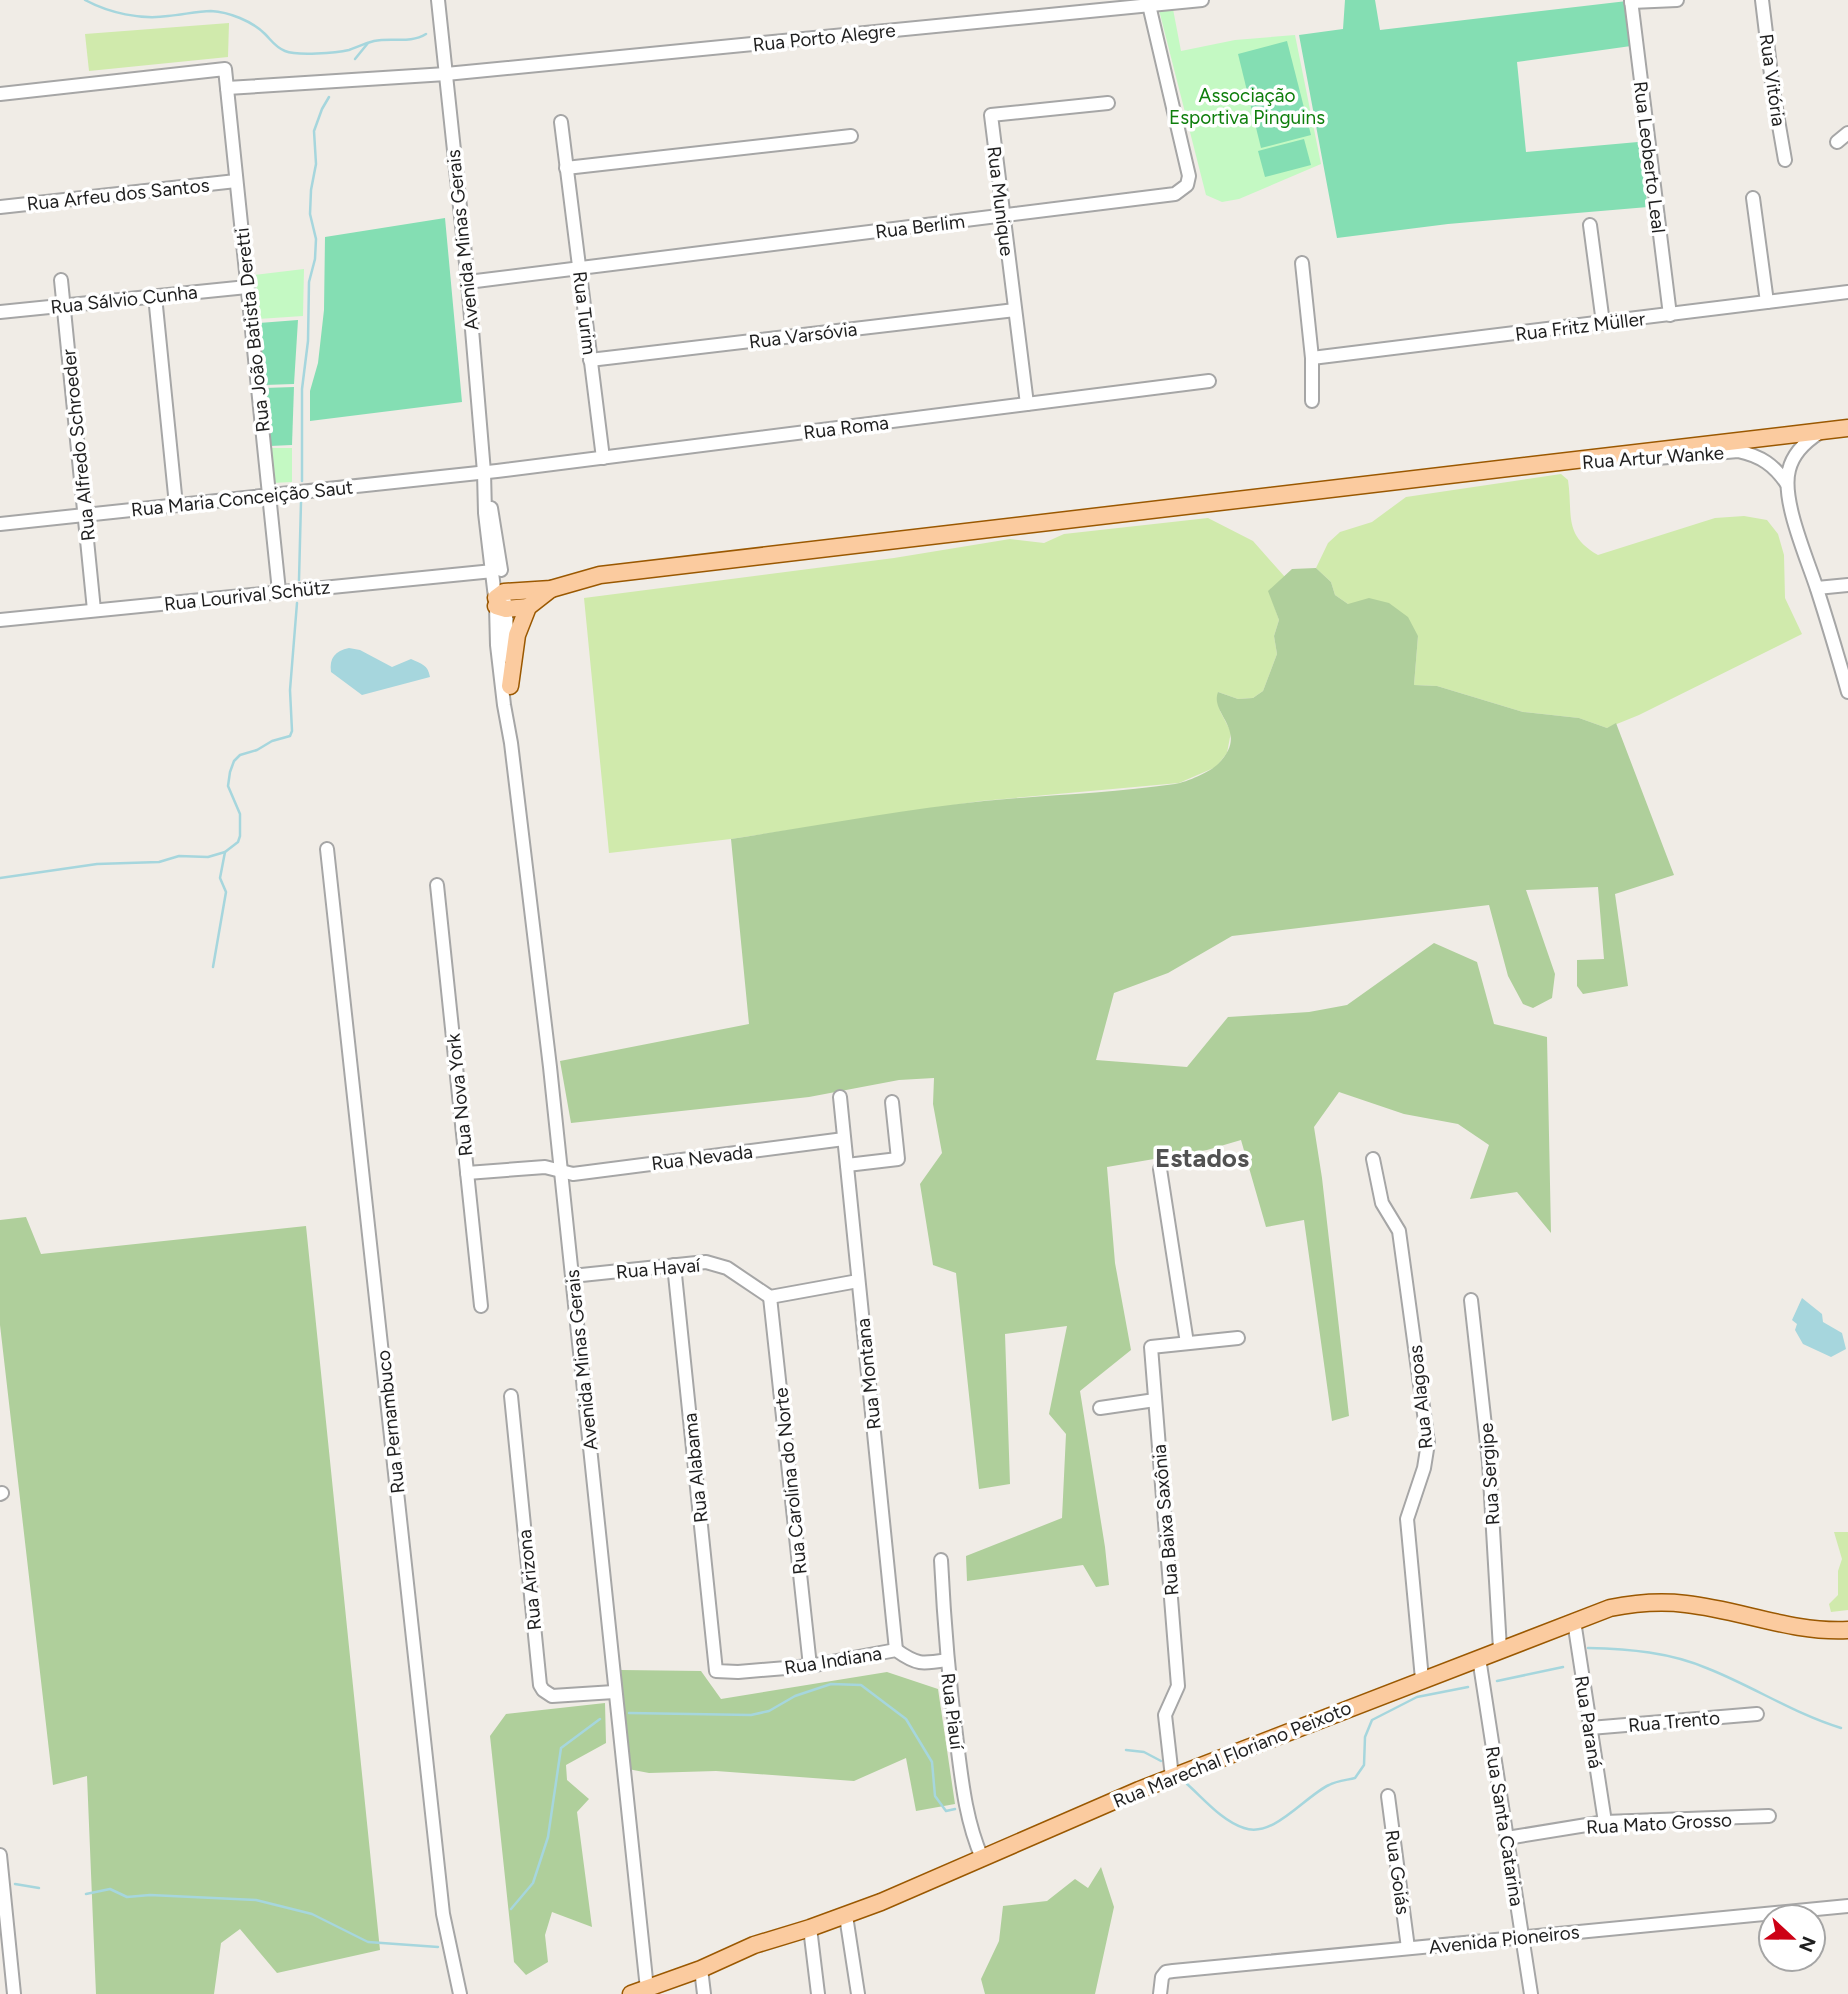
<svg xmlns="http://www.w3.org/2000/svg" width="1848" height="1994" font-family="Figtree,sans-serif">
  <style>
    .grass { fill: #d0eaac }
    .forest { fill: #afcf9b }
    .park { fill: #c4f9c3 }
    .pitch { fill: #84deb3 }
    .water { fill: #a6d6dd }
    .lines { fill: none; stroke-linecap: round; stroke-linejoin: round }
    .stream { stroke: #a6d6dd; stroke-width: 2.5 }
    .minor-casing { stroke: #a6a6a6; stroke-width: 16 }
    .major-casing { stroke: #9a5801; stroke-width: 19 }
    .minor { stroke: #fff; stroke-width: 12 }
    .major { stroke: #fbcb9f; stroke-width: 16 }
    .labels { text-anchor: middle; stroke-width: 7; stroke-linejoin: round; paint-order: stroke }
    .street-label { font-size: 19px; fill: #1f1f1f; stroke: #fff }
    .park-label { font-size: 19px; fill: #0e7e0c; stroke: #fff }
    .district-label { font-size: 26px; font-weight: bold; fill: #525252; stroke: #fff }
  </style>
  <rect width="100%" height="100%" fill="#f0ece6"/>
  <!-- grass -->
  <g class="grass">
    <polygon points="229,23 228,57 89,71 85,34"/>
    <path d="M1561,474L1568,480C1573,515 1563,535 1598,555L1715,518L1744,516L1767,520L1778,534L1784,555L1785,598L1802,634L1639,715L1607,728L1579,718L1523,712L1437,686L1414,685L1418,636L1348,604L1335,595L1331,582L1316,568L1328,543L1340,532L1372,522L1406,497Z"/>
    <polygon points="1208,518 1253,541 1285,577 1269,591 1279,620 1274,636 1277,654 1263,691 1253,698 1238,699 1218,692 1220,711 1231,732 1227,753 1216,767 1179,783 981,801 731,839 609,853 584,598 894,558 1010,539 1044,543 1064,534"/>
    <polygon points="1834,1532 1848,1532 1848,1610 1831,1612 1829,1604 1838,1595 1838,1571 1842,1559"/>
  </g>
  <!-- forest -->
  <g class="forest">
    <path d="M1316,568L1331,582L1335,595L1348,604L1369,598L1389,603L1408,617L1418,636L1414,685L1437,686L1523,712L1579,718L1607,728L1616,723L1674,875L1615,894L1628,986L1583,994L1577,986V960L1604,959L1598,887L1526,890L1555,974L1552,998L1533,1008L1523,1004L1508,976L1489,905L1232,936L1168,973L1114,993L1096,1060L1187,1067L1228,1017L1309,1012L1347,1005L1434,943L1477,962L1494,1024L1547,1037L1551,1233L1517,1192L1470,1199L1489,1145L1458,1124L1404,1114L1339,1092L1314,1127L1322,1178L1349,1416L1332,1421L1304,1220L1266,1227L1241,1140L1207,1150L1107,1167L1115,1263L1131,1350L1080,1391L1105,1547L1109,1585L1096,1587L1083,1565L967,1581L966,1556L1062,1518L1066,1434L1049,1414L1067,1326L1005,1334L1010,1484L979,1489L956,1273L933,1265L920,1184L942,1153L933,1104L934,1078L899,1080L809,1097L571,1123L560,1061L749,1024L731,839C815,826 900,810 984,801C1047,795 1112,793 1175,784C1187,782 1210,772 1218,764C1251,731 1209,714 1218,692L1238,699L1253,698L1263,691L1277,654L1274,636L1279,620L1268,591L1292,569Z"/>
    <polygon points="26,1217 41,1254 306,1226 380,1950 277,1973 240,1929 221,1943 214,1994 96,1994 87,1776 53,1785 0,1325 0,1220"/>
    <polygon points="621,1670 701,1671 721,1699 887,1672 938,1689 955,1804 916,1811 906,1758 854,1781 716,1771 649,1773 628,1769"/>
    <polygon points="605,1703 606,1743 566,1765 567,1780 589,1799 577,1812 592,1927 552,1912 545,1935 548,1962 526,1975 514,1962 490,1736 506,1714"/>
    <polygon points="1101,1867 1114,1907 1095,1994 985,1994 981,1979 999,1941 1003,1906 1047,1901 1075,1879 1088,1888"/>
  </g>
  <!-- park -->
  <g class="park">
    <polygon points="1173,9 1181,51 1235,40 1295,35 1321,164 1239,199 1222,202 1206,195 1159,10"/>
    <polygon points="304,269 303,316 258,319 253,275"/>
    <polygon points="270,448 292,448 292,482 272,483"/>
  </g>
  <!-- pitch -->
  <g class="pitch">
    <polygon points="1345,0 1375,0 1380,30 1627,1 1631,46 1517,62 1526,152 1638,142 1648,207 1448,224 1337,238 1299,35 1343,29"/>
    <polygon points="1287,41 1311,135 1261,148 1238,54"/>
    <polygon points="1304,139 1311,165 1265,177 1258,151"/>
    <polygon points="445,218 462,402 310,421 310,391 318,363 324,310 325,237"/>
    <polygon points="298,320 294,384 264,385 259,323"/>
    <polygon points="294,387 292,445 270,446 264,388"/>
  </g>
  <!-- water -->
  <g class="water">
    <path d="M349,648L360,650L392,667L411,659C422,664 428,665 430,677L362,695L331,672C329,658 335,651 349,648Z"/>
    <polygon points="1802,1298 1822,1314 1823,1322 1842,1333 1846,1349 1831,1357 1803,1344 1795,1330 1797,1324 1792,1320"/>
  </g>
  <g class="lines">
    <!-- stream -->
    <g class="stream">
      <path d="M85,0C109,13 141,20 168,16C182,15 197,11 211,11C229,12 252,21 265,34C272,41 275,47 285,51C297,56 336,53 349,50C357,47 366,43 374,41C392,37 410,44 426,34"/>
      <polyline points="355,59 368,43"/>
      <polyline points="302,481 302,389 308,341 309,282 315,259 316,239 310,214 311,190 316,164 314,131 322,109 329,97"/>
      <polyline points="299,580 301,502"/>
      <polyline points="0,878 97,864 159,862 179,856 208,857 225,852 238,842 240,836 240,814 228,786 230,772 234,761 240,755 257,750 272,741 290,736 292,731 290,690 297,603"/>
      <polyline points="213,967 226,892 220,878 225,852"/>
      <path d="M1588,1648C1629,1649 1670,1652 1709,1669C1754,1687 1795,1714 1841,1728"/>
      <polyline points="1497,1681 1563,1667"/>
      <polyline points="629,1713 751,1715 769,1711 795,1696 831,1684 861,1685 906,1719 932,1762 935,1796 946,1811 955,1809"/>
      <polyline points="1126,1750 1144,1752 1161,1761"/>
      <path d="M1187,1784C1204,1799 1222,1821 1244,1828C1273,1839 1305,1796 1329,1785C1336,1781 1347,1780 1355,1778L1364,1765L1365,1737L1372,1720L1417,1697L1468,1687"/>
      <polyline points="15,1884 39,1888"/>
      <polyline points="86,1894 110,1889 127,1897 150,1895 256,1900 312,1914 368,1942 438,1947"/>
      <polyline points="511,1909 533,1883 548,1837 561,1748 600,1719"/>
    </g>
    <defs>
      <g id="minor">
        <polyline points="438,0 468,282 484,472 485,513 496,606 497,645 504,705 511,743 550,1067 647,1989"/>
        <polyline points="1631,0 1670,315"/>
        <polyline points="1762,0 1773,91 1785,160"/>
        <polyline points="1631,2 1677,0"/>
        <polyline points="227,88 446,74 1202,0"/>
        <polyline points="0,94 225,69 279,591"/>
        <polyline points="561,122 603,458"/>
        <polyline points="1837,142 1848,133"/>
        <polyline points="566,168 851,136"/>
        <polyline points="1753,198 1767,302"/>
        <polyline points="0,207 236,181"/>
        <polyline points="1590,225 1603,323"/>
        <polyline points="1302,263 1312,358 1312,401"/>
        <polyline points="61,280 94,610"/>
        <polyline points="468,282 1175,194 1187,185 1189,176 1149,5"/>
        <polyline points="155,296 176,505"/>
        <polyline points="0,312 247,287"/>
        <polyline points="1312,358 1848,292"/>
        <polyline points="590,360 1015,310"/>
        <polyline points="1027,404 991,115 1108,103"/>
        <path d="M1819,433C1805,442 1793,453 1789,470C1781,500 1807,558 1817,589C1828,623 1838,657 1848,692"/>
        <path d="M1657,458L1738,451C1761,456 1774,465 1787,484"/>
        <polyline points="491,508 501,570"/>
        <polyline points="0,524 497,471 1209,381"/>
        <polyline points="1817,588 1848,585"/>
        <polyline points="505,602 509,657"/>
        <polyline points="0,620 493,571"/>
        <polyline points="327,849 443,1914 460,1994"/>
        <polyline points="437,885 481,1306"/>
        <polyline points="840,1097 896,1650"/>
        <polyline points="1373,1159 1382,1203 1399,1231 1428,1443 1424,1468 1407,1519 1422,1679"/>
        <polyline points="847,1165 898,1159 892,1102"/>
        <polyline points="1160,1169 1187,1343"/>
        <polyline points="467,1173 545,1167 573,1174 844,1139"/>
        <path d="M674,1265L716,1671L738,1672L810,1666L896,1650C917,1665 922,1664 947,1660"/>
        <polyline points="572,1276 706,1262 727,1268 770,1297 858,1281"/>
        <polyline points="770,1297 810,1666"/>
        <polyline points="1471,1300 1489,1462 1500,1649"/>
        <polyline points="511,1396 540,1685 543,1690 552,1696 614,1692"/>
        <polyline points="1100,1408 1155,1400"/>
        <polyline points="0,1494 2,1493"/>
        <path d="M941,1560C944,1621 949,1682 957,1743C962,1783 966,1821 982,1858"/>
        <polyline points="1574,1621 1605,1822"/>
        <polyline points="1479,1658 1531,1994"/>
        <polyline points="1590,1728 1757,1714"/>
        <polyline points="1172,1777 1165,1715 1178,1686 1151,1347 1238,1338"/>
        <polyline points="1388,1796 1408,1948"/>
        <polyline points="1507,1838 1605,1822 1769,1816"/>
        <polyline points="0,1855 14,1994"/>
        <polyline points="846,1916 858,1994"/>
        <polyline points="810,1928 818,1994"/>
        <polyline points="701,1969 704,1994"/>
        <polyline points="1160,1994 1162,1977 1166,1972 1173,1971 1848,1906"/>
      </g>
      <g id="major">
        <polyline points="496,598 504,592 551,589 600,575 1848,428"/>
        <polyline points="496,606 506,609 528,607"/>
        <polyline points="510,686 517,635 528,607 551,589"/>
        <path d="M631,1994L701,1969L754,1945L810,1928L881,1902L1139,1790L1610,1608C1635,1603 1661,1601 1686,1604C1741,1610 1792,1633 1848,1630"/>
      </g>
    </defs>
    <!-- minor casing -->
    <use href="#minor" class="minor-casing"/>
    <!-- major casing -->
    <use href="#major" class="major-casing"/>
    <!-- minor -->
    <use href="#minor" class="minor"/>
    <!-- major -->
    <use href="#major" class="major"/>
  </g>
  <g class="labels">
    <!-- street labels -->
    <g class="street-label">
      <text transform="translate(824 37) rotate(-6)" y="7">Rua Porto Alegre</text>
      <text transform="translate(1773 80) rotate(82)" y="7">Rua Vitória</text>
      <text transform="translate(1650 157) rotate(83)" y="7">Rua Leoberto Leal</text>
      <text transform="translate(118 194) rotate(-6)" y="7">Rua Arfeu dos Santos</text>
      <text transform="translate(1001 201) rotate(83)" y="7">Rua Munique</text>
      <text transform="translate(920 226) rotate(-7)" y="7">Rua Berlim</text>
      <text transform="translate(462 240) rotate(-96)" y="7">Avenida Minas Gerais</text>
      <text transform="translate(124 299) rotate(-6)" y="7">Rua Sálvio Cunha</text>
      <text transform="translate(585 313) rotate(83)" y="7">Rua Turim</text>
      <text transform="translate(1580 326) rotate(-7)" y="7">Rua Fritz Müller</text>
      <text transform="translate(252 330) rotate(-96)" y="7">Rua João Batista Deretti</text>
      <text transform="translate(803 335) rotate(-7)" y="7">Rua Varsóvia</text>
      <text transform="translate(846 427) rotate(-7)" y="7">Rua Roma</text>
      <text transform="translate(78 445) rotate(-96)" y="7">Rua Alfredo Schroeder</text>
      <text transform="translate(1653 457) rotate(-4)" y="7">Rua Artur Wanke</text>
      <text transform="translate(242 498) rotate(-6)" y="7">Rua Maria Conceição Saut</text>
      <text transform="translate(247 595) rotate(-6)" y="7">Rua Lourival Schütz</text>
      <text transform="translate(459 1095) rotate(-96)" y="7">Rua Nova York</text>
      <text transform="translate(702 1157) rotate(-7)" y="7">Rua Nevada</text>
      <text transform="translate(658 1268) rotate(-5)" y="7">Rua Havaí</text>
      <text transform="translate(581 1360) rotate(-96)" y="7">Avenida Minas Gerais</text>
      <text transform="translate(868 1374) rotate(-96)" y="7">Rua Montana</text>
      <text transform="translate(1420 1397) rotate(-96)" y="7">Rua Alagoas</text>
      <text transform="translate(390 1422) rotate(-96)" y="7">Rua Pernambuco</text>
      <text transform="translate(695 1468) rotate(-96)" y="7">Rua Alabama</text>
      <text transform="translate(1489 1474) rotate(-94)" y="7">Rua Sergipe</text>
      <text transform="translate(790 1481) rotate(-96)" y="7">Rua Carolina do Norte</text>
      <text transform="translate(1165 1520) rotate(-95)" y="7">Rua Baixa Saxônia</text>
      <text transform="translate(529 1580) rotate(-96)" y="7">Rua Arizona</text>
      <text transform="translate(833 1660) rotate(-9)" y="7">Rua Indiana</text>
      <text transform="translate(953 1711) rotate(83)" y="7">Rua Piauí</text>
      <text transform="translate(1674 1721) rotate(-5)" y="7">Rua Trento</text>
      <text transform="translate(1589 1722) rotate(81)" y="7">Rua Paraná</text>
      <text transform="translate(1232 1754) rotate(-22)" y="7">Rua Marechal Floriano Peixoto</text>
      <text transform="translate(1659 1823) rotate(-3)" y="7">Rua Mato Grosso</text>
      <text transform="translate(1505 1826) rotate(81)" y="7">Rua Santa Catarina</text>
      <text transform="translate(1398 1872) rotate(82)" y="7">Rua Goiás</text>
      <text transform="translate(1504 1939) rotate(-6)" y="7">Avenida Pioneiros</text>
    </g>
    <!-- park labels -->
    <g class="park-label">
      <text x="1247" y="102">Associação<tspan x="1247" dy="22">Esportiva Pinguins</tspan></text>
    </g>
    <!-- district labels -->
    <g class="district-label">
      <text x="1202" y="1167">Estados</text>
    </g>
  </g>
  <!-- north arrow -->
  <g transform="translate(1792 1938) rotate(112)"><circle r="33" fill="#ffffff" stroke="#a5a5a5" stroke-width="2"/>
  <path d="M0-5L12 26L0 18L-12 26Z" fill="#cd0115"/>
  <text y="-10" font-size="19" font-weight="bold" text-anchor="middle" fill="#1f1f1f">N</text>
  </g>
</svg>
